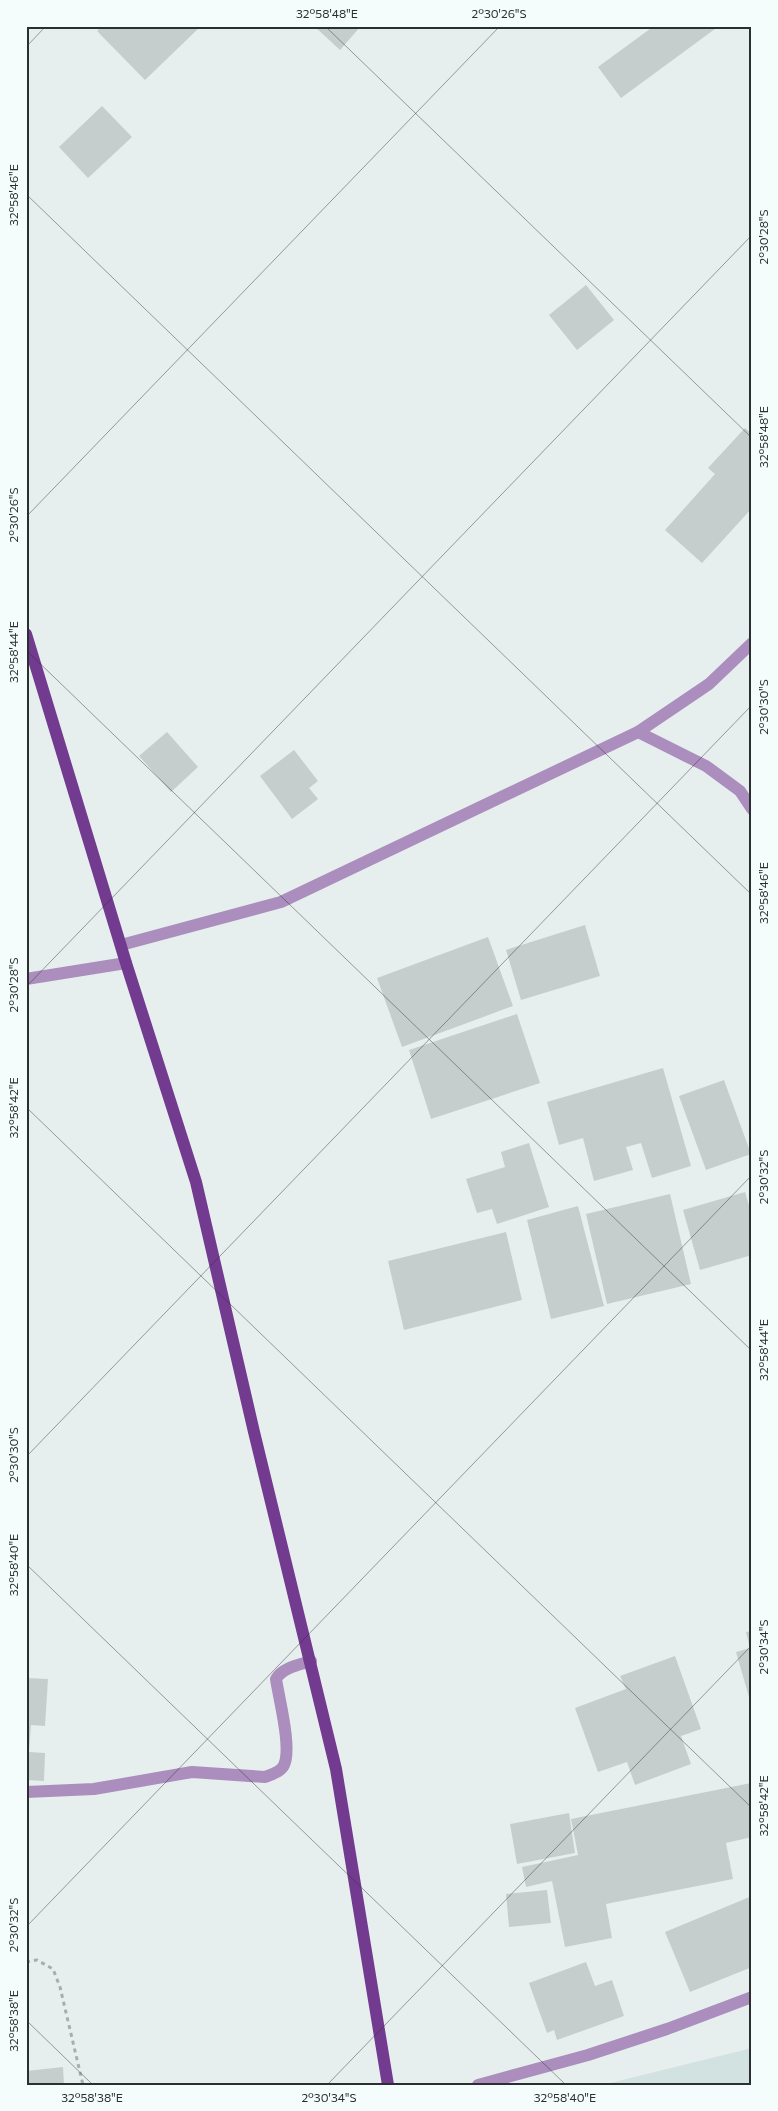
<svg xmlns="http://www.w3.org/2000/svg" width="778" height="2111" font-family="Commissioner,sans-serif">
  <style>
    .built { fill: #d2e2e0 }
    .building { fill: #c6cecd }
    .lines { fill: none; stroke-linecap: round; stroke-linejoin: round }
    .path { stroke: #a7aead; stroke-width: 3; stroke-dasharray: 4 4; stroke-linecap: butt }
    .minor { stroke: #ab8ebd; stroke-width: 12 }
    .major { stroke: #733b90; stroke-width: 12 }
    .ticks { fill: none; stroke: #2c2f2f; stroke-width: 1; stroke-opacity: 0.45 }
    .neatline { fill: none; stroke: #2c2f2f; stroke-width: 2 }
    .ticks-label { font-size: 12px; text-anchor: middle; fill: #2c2f2f }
  </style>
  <rect width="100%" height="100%" fill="#e7efee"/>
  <!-- built -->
  <polygon class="built" points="752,2048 752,2085 602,2085"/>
  <!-- building -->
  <g class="building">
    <polygon points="102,26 201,26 145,80 97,31"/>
    <polygon points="314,26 361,26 340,50"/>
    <polygon points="654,26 719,26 621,98 598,67"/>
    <polygon points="102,106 132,137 88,178 59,147"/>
    <polygon points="586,285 614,320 577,350 549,315"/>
    <polygon points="745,428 752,434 752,508 702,563 665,530 715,474 708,468"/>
    <polygon points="167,732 198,767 171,792 139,756"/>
    <polygon points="294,750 318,781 309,788 318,799 292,819 260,776"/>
    <polygon points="585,925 600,976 521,1000 506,950"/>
    <polygon points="488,937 513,1006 402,1047 377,978"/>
    <polygon points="517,1014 540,1083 431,1119 409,1050"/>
    <polygon points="663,1068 691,1166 652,1178 641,1143 626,1147 633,1170 594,1181 583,1138 559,1145 547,1102"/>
    <polygon points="724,1080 751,1154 706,1170 679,1096"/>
    <polygon points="529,1143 549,1207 497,1224 492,1209 477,1213 466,1179 505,1167 501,1152"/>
    <polygon points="745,1192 752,1216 752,1255 700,1270 683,1210"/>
    <polygon points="670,1194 691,1284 607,1304 586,1214"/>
    <polygon points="578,1206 604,1306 551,1319 527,1220"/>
    <polygon points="506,1232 522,1300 404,1330 388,1261"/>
    <polygon points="752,1631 752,1704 751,1704 736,1652 750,1648 746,1632"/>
    <polygon points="675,1656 701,1729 681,1736 691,1764 635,1785 627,1762 598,1772 575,1708 626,1689 620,1676"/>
    <polygon points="26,1678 48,1679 45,1726 31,1725 29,1752 45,1753 44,1781 26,1780"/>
    <polygon points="751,1783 752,1837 726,1843 733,1879 606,1904 612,1938 565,1947 552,1881 526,1887 522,1867 578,1855 571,1819"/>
    <polygon points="569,1813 575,1853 517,1864 510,1824"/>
    <polygon points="547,1890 551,1923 509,1927 506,1894"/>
    <polygon points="752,1896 752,1967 690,1992 665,1932"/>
    <polygon points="586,1962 595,1986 612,1980 624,2016 557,2040 554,2030 547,2033 529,1983"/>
    <polygon points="63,2067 64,2085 26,2085 26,2071"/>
  </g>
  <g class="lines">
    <!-- path -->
    <polyline class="path" points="26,1962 37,1960 53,1969 60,1987 83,2085"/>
    <!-- minor -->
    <g class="minor">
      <polyline points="638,732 706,766 740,791 752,809"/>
      <polyline points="121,945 281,902 638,732 709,684 752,643"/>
      <polyline points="26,979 126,963"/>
      <path d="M26,1792L94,1789L192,1772L265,1777C272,1774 281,1772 284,1765C292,1748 279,1699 276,1679C282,1668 298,1665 311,1661"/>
      <polyline points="478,2085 588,2055 667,2029 752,1997"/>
    </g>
    <!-- major -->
    <polyline class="major" points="26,634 126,963 196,1182 254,1432 336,1769 388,2085"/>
  </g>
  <!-- ticks -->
  <path class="ticks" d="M325,26L752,438M26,47L46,26M26,194L752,895M26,517L500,26M26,650L752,1351M26,987L752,235M26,1107L752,1808M26,1457L752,705M26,1564L566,2085M26,1927L752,1175M26,2020L93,2085M327,2085L752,1645"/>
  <!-- border -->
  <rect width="778" height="2111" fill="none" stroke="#f5fcfc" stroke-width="55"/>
  <rect x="28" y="28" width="722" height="2056" class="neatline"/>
  <g class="ticks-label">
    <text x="327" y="18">32°58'48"E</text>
    <text x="499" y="18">2°30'26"S</text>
    <text transform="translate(14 195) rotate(-90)" y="4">32°58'46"E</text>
    <text transform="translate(764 237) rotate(-90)" y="4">2°30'28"S</text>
    <text transform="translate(764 437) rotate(-90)" y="4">32°58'48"E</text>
    <text transform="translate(14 515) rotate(-90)" y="4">2°30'26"S</text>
    <text transform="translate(14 652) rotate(-90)" y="4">32°58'44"E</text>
    <text transform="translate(764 707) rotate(-90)" y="4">2°30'30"S</text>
    <text transform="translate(764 893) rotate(-90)" y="4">32°58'46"E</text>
    <text transform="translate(14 985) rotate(-90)" y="4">2°30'28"S</text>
    <text transform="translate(14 1108) rotate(-90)" y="4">32°58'42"E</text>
    <text transform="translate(764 1177) rotate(-90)" y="4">2°30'32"S</text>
    <text transform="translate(764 1350) rotate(-90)" y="4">32°58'44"E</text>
    <text transform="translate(14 1455) rotate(-90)" y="4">2°30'30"S</text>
    <text transform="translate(14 1565) rotate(-90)" y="4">32°58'40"E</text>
    <text transform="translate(764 1647) rotate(-90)" y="4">2°30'34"S</text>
    <text transform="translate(764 1806) rotate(-90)" y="4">32°58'42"E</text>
    <text transform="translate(14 1925) rotate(-90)" y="4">2°30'32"S</text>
    <text transform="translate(14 2021) rotate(-90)" y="4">32°58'38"E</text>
    <text x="92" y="2102">32°58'38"E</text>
    <text x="329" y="2102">2°30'34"S</text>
    <text x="565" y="2102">32°58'40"E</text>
  </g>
</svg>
